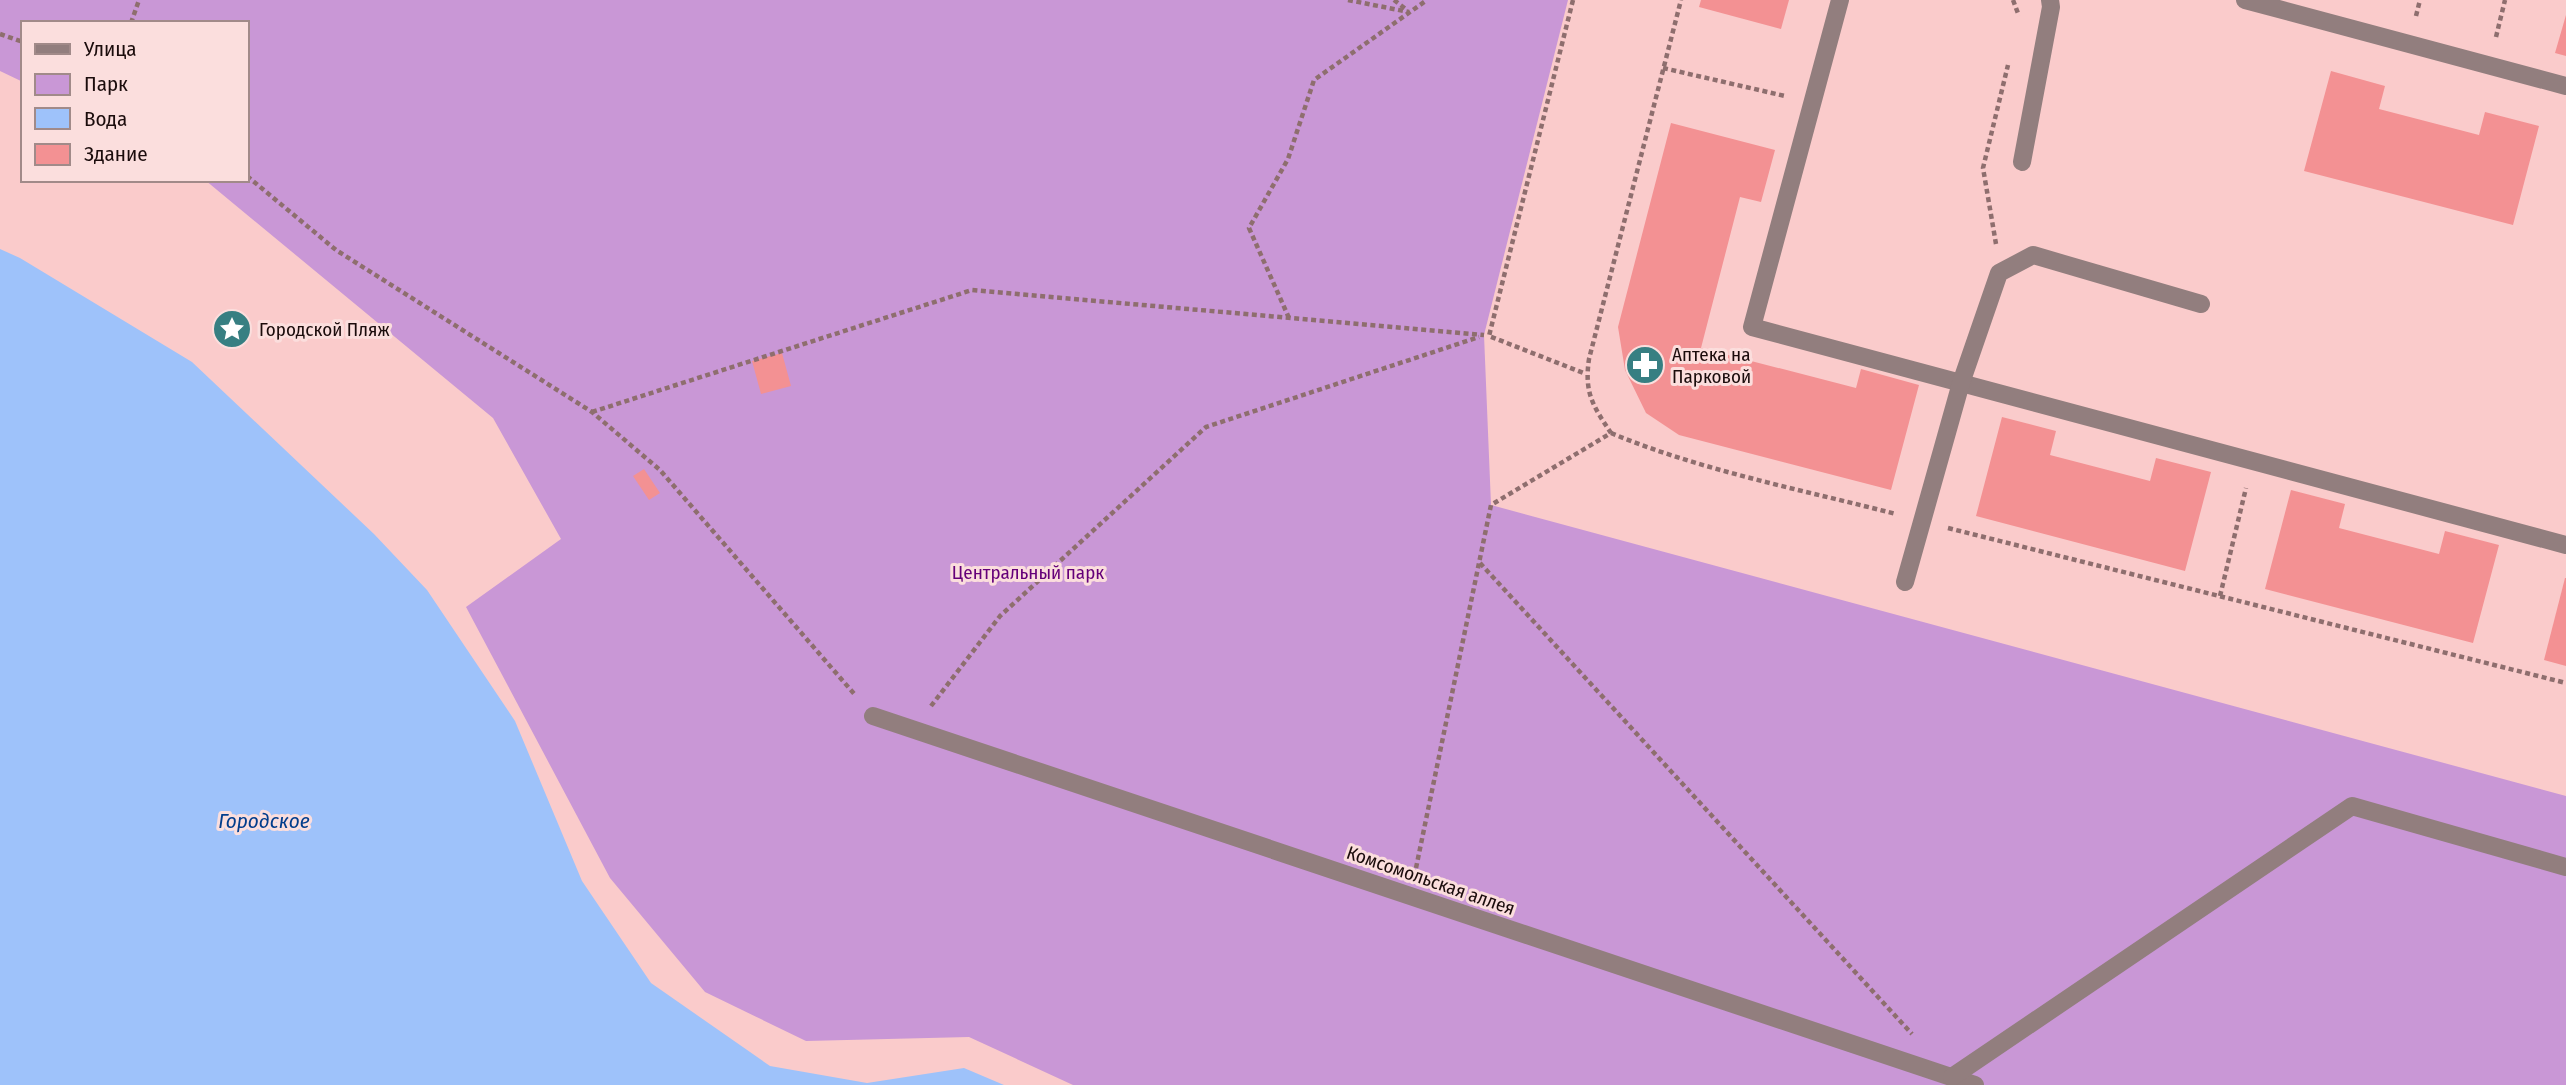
<svg xmlns="http://www.w3.org/2000/svg" width="2566" height="1085" font-family="'Fira Sans Condensed',sans-serif">
  <style>
    .green { fill: #c997d6 }
    .water { fill: #9ec2fa }
    .building { fill: #f39193 }
    .lines { fill: none; stroke-linecap: round; stroke-linejoin: round }
    .path { stroke: #8e6e6e; stroke-width: 4.5; stroke-dasharray: 5 3.5; stroke-linecap: butt }
    .minor { stroke: #927e7e; stroke-width: 18 }
    .labels { text-anchor: middle; stroke-width: 6; stroke-linejoin: round; paint-order: stroke }
    .poi-label { font-size: 19px; fill: #1b0c0c; stroke: #fbdedd; text-anchor: start }
    .park-label { font-size: 19px; fill: #650079; stroke: #fbdedd }
    .street-label { font-size: 19px; fill: #1b0c0c; stroke: #fbdedd }
    .water-label { font-size: 21px; font-style: italic; fill: #023d8c; stroke: #fbdedd }
  </style>
  <rect width="100%" height="100%" fill="#facbcb"/>
  <!-- green -->
  <polygon class="green" points="0,0 1568,0 1484,335 1491,505 2566,796 2566,1085 1073,1085 969,1037 806,1041 705,992 610,878 466,607 561,539 493,418 205,180 247,180 247,23 23,23 23,82 0,71"/>
  <!-- water -->
  <polygon class="water" points="0,249 20,258 192,362 374,534 427,590 515,721 582,881 651,983 770,1066 867,1083 964,1068 1004,1085 0,1085"/>
  <!-- building -->
  <g class="building">
    <polygon points="1701,0 1789,0 1781,29 1699,7"/>
    <polygon points="2566,15 2566,56 2555,53"/>
    <polygon points="2331,71 2385,86 2379,109 2479,135 2485,112 2539,126 2513,225 2304,171"/>
    <polygon points="1671,123 1775,150 1761,202 1740,197 1701,348 1856,388 1861,369 1919,385 1891,490 1679,435 1646,413 1625,370 1618,327"/>
    <polygon points="782,353 791,386 761,394 752,361"/>
    <polygon points="2002,417 2056,431 2050,455 2150,481 2156,458 2211,472 2185,571 1976,516"/>
    <polygon points="644,469 660,493 649,500 633,476"/>
    <polygon points="2291,490 2345,504 2339,528 2439,554 2445,531 2499,545 2473,643 2265,589"/>
    <polygon points="2565,578 2566,578 2566,666 2544,660"/>
  </g>
  <g class="lines">
    <!-- path -->
    <g class="path">
      <polyline points="1348,0 1409,12"/>
      <polyline points="1394,0 1407,10"/>
      <polyline points="1573,0 1489,336 1586,374"/>
      <polyline points="2013,0 2019,16"/>
      <polyline points="2416,16 2420,0"/>
      <polyline points="131,23 139,0"/>
      <polyline points="0,34 23,42"/>
      <polyline points="2496,37 2505,0"/>
      <polyline points="1663,68 1785,96"/>
      <polyline points="247,176 336,250 592,412 660,470 856,696"/>
      <polyline points="1996,244 1983,168 2008,65"/>
      <polyline points="1289,318 1249,228 1288,159 1314,80 1427,0"/>
      <polyline points="592,412 972,290 1484,335"/>
      <path d="M1611,433C1699,470 1803,490 1896,514"/>
      <polyline points="1948,528 2566,683"/>
      <polyline points="1480,563 1912,1034"/>
      <polyline points="2220,596 2246,488"/>
      <polyline points="931,706 1000,616 1206,427 1479,337"/>
      <path d="M1416,868L1491,505L1611,433C1593,406 1584,393 1589,359L1681,0"/>
    </g>
    <!-- minor -->
    <g class="minor">
      <polyline points="1840,0 1752,327 2566,545"/>
      <polyline points="2245,0 2566,86"/>
      <polyline points="2022,162 2051,7 2050,0"/>
      <polyline points="1905,582 1961,383 1999,273 2033,255 2201,304"/>
      <polyline points="873,716 1975,1085"/>
      <polyline points="1952,1077 2352,806 2566,867"/>
    </g>
  </g>
  <!-- icons -->
  <defs>
    <symbol id="sight-disc" viewBox="-11 -11 22 22"><circle r="9.5" fill="#377f82" stroke="#fbdedd"/><path d="M0-6L1.8-2.2L6-1.7L2.9 1.2L3.7 5.4L0 3.3L-3.7 5.4L-2.9 1.2L-6-1.7L-1.8-2.2Z" fill="#fff"/></symbol>
    <symbol id="pharmacy-disc" viewBox="-11 -11 22 22"><circle r="9.5" fill="#377f82" stroke="#fbdedd"/><path d="M-2-6h4v4h4v4h-4v4h-4v-4h-4v-4h4Z" fill="#fff"/></symbol>
  </defs>
  <g fill-rule="evenodd">
    <use href="#sight-disc" x="210" y="307" width="44" height="44"/>
    <use href="#pharmacy-disc" x="1623" y="343" width="44" height="44"/>
  </g>
  <g class="labels">
    <!-- poi labels -->
    <g class="poi-label">
      <text x="259" y="336">Городской Пляж</text>
      <text x="1672" y="361">Аптека на<tspan x="1672" dy="22">Парковой</tspan></text>
    </g>
    <!-- park labels -->
    <g class="park-label">
      <text x="1028" y="579">Центральный парк</text>
    </g>
    <!-- street labels -->
    <g class="street-label">
      <text transform="translate(1431 880) rotate(19)" y="7">Комсомольская аллея</text>
    </g>
    <!-- water labels -->
    <g class="water-label">
      <text x="264" y="828">Городское</text>
    </g>
  </g>
  <!-- legend -->
  <rect x="21" y="21" width="228" height="161" fill="#fbdedd" stroke="#a18a89" stroke-width="2"/>
  <rect x="35" y="44" width="35" height="10" fill="#927e7e" stroke="#a18a89" stroke-width="2"/>
  <text x="84" y="56" font-size="21" fill="#1b0c0c">Улица</text>
  <rect x="35" y="74" width="35" height="21" fill="#c997d6" stroke="#a18a89" stroke-width="2"/>
  <text x="84" y="91" font-size="21" fill="#1b0c0c">Парк</text>
  <rect x="35" y="108" width="35" height="21" fill="#9ec2fa" stroke="#a18a89" stroke-width="2"/>
  <text x="84" y="126" font-size="21" fill="#1b0c0c">Вода</text>
  <rect x="35" y="144" width="35" height="21" fill="#f39193" stroke="#a18a89" stroke-width="2"/>
  <text x="84" y="161" font-size="21" fill="#1b0c0c">Здание</text>
</svg>
